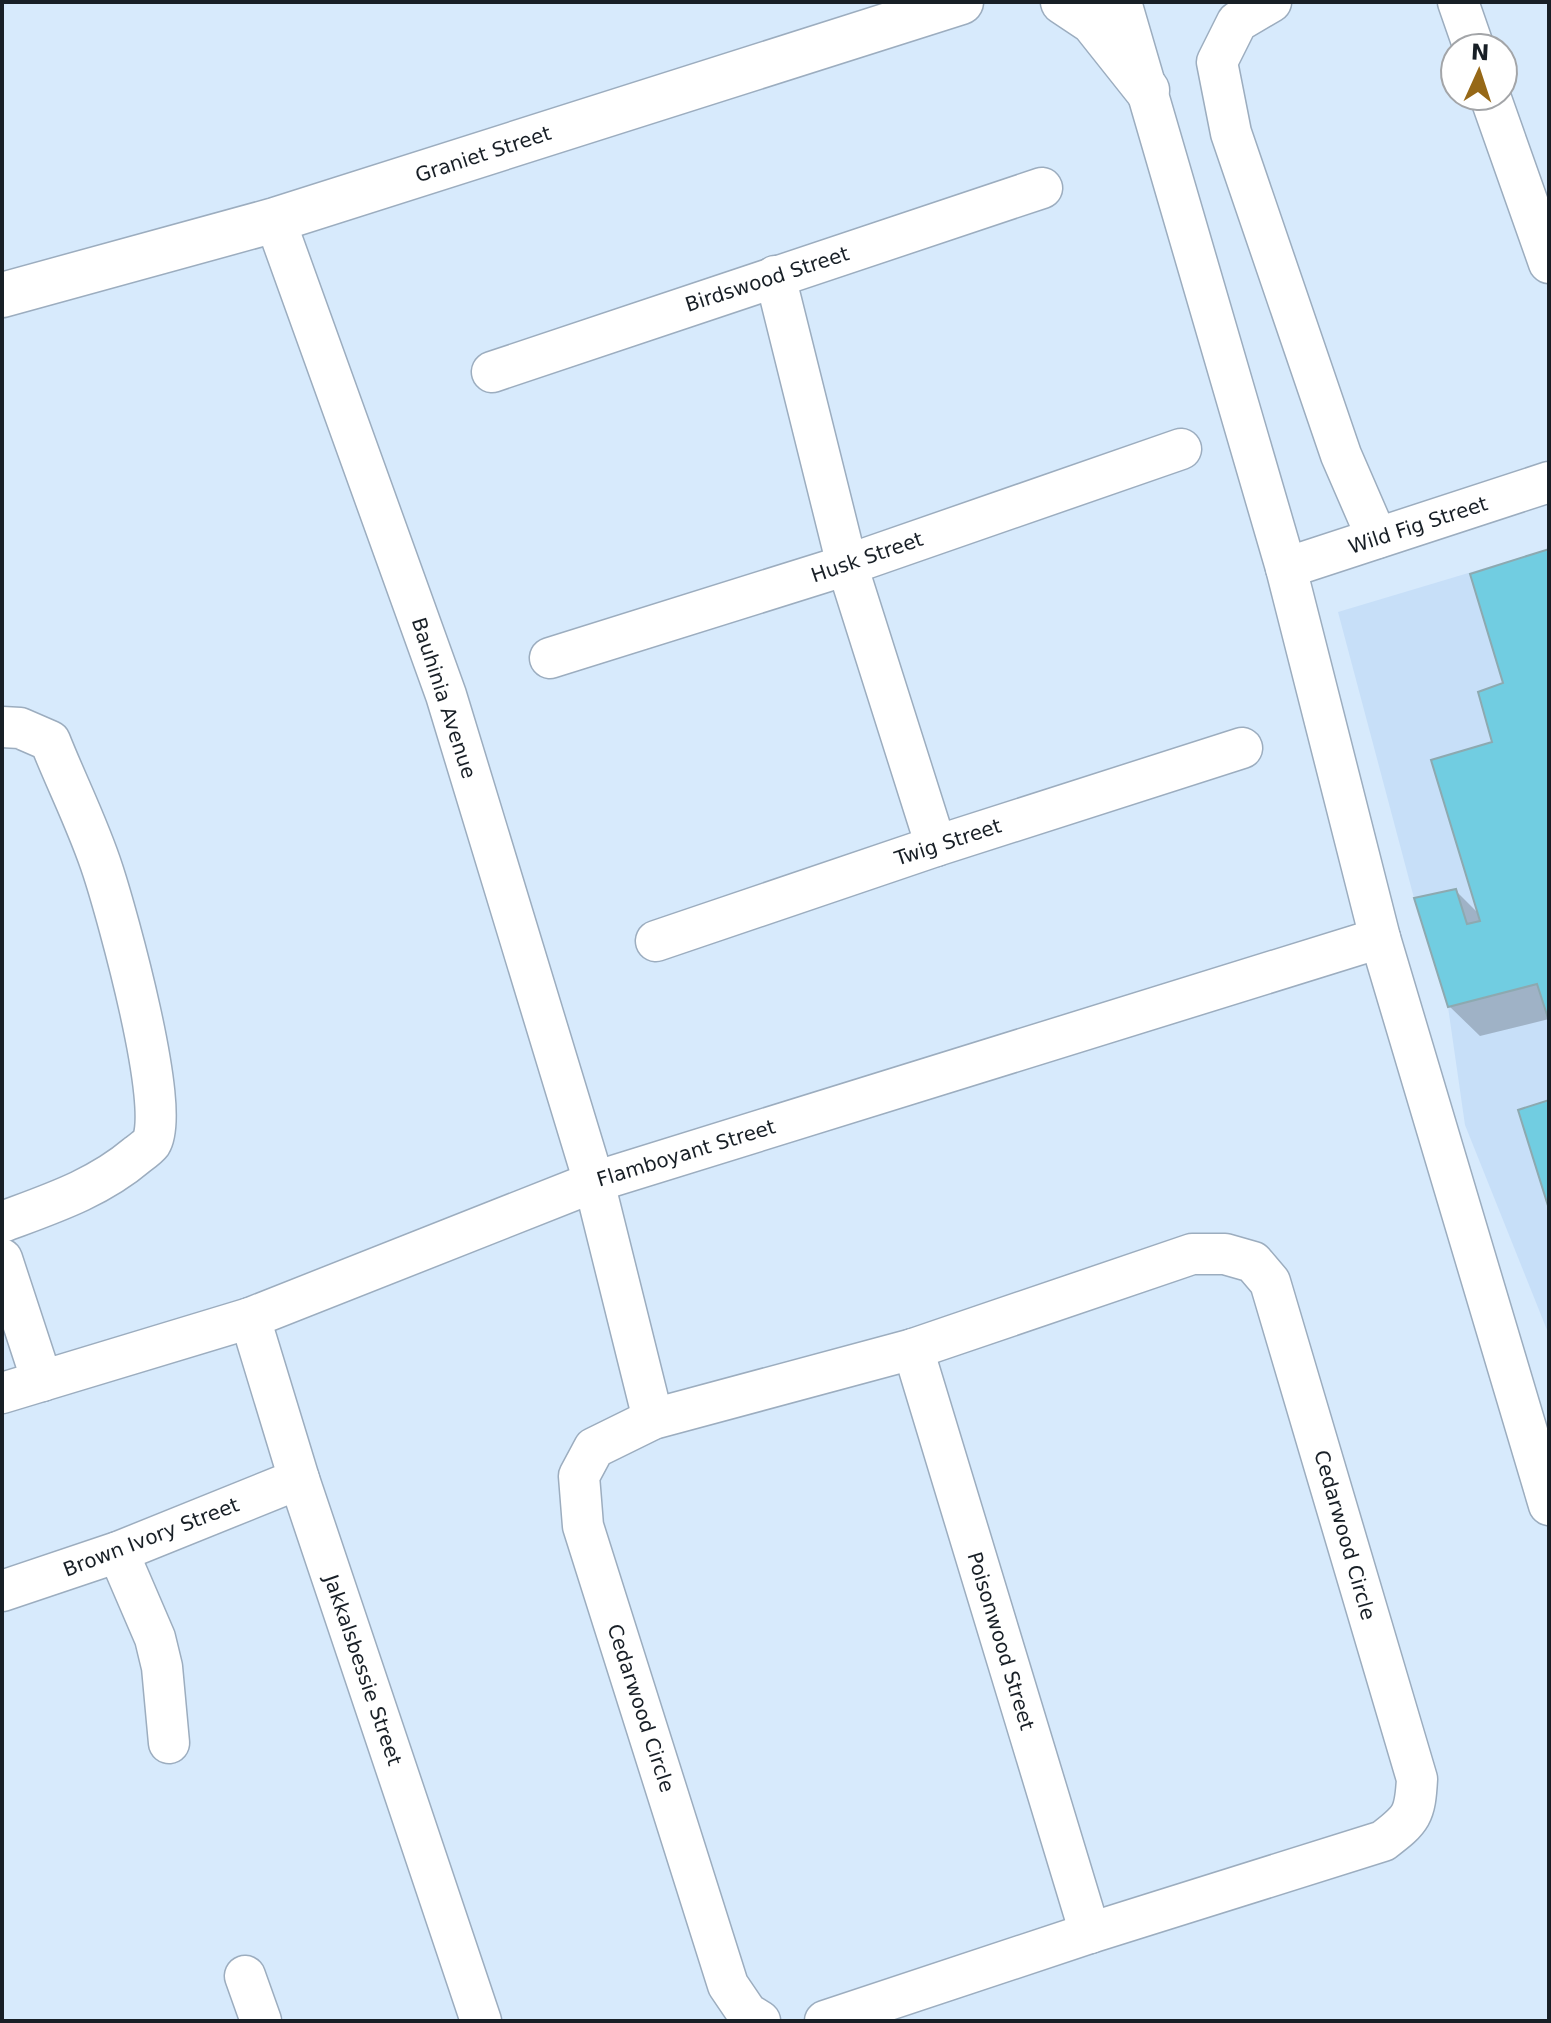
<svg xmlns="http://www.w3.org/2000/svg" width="1551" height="2023" font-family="'DejaVu Sans',sans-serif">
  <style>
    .built { fill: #c7dff8 }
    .shadow { fill: #0003 }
    .building { fill: #71cde1; stroke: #8da9b0; stroke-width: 2 }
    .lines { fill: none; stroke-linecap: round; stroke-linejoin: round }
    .street-casing { stroke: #9cadbf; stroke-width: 43 }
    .secondary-casing { stroke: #9cadbf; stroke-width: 47 }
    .street { stroke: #fff; stroke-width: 40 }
    .secondary { stroke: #fff; stroke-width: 44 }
    .labels { text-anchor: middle; stroke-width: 7; stroke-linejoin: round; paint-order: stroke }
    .street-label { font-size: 20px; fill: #181f26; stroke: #fff }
  </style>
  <rect width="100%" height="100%" fill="#d7eafc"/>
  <!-- built -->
  <polygon class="built" points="1549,549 1549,1335 1465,1125 1448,1007 1414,898 1338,612"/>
  <!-- shadow -->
  <polygon class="shadow" points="1549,551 1549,1019 1480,1036 1449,1006 1456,891 1480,915 1494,743 1506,684"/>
  <!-- building -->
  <g class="building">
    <polygon points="1549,549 1549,1021 1537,984 1448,1007 1414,898 1456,889 1467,924 1480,921 1431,760 1492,742 1478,692 1503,683 1470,574"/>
    <polygon points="1549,1100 1549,1209 1518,1110"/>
  </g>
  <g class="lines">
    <defs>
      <g id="street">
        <polyline points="1121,2 1286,568 1380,938 1549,1505"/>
        <polyline points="1271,2 1237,22 1217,62 1231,133 1341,455 1377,538"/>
        <polyline points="1458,2 1474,48"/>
        <polyline points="1490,96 1549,263"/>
        <polyline points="275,220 446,695 594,1182 653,1419"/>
        <polyline points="775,276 847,565 936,846"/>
        <polyline points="492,372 1042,188"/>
        <polyline points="1286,568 1549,482"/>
        <polyline points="550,658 847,565 1181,449"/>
        <path d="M2,727L20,728L50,741C67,784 89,827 103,871C117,914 172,1110 151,1143C148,1147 141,1152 137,1155C97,1189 50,1204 2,1222"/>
        <polyline points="656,941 936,846 1242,748"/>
        <polyline points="2,1259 42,1381"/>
        <polyline points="250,1318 299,1479 481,2021"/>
        <polyline points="913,1349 1090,1933"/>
        <polyline points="2,1393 250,1318 594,1182 1380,938"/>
        <polyline points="118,1552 155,1638 162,1667 169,1743"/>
        <polyline points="2,1591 118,1552 299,1479"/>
        <polyline points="245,1976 261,2021"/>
        <path d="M760,2021L747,2013L728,1985L583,1526L579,1476L594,1448L653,1419L913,1349L1192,1254H1225L1253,1262L1270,1282L1417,1779C1415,1815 1412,1819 1383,1841L1090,1933L825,2021"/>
      </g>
      <g id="secondary">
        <polyline points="1063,2 1093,22 1147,90"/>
        <polyline points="2,295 275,220 961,2"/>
      </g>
    </defs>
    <!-- street casing -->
    <use href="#street" class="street-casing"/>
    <!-- secondary casing -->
    <use href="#secondary" class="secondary-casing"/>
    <!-- street -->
    <use href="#street" class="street"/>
    <!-- secondary -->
    <use href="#secondary" class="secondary"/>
  </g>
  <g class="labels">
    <!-- street labels -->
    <g class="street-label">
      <text transform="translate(483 154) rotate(-18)" y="7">Graniet Street</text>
      <text transform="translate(767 279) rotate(-18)" y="7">Birdswood Street</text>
      <text transform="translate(1418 525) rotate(-18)" y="7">Wild Fig Street</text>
      <text transform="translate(867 557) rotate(-19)" y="7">Husk Street</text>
      <text transform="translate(444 698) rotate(72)" y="7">Bauhinia Avenue</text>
      <text transform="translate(948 842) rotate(-18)" y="7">Twig Street</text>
      <text transform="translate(686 1153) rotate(-17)" y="7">Flamboyant Street</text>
      <text transform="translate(1345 1535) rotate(74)" y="7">Cedarwood Circle</text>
      <text transform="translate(151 1537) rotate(-21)" y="7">Brown Ivory Street</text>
      <text transform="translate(1001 1641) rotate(73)" y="7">Poisonwood Street</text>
      <text transform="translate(363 1670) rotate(71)" y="7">Jakkalsbessie Street</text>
      <text transform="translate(641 1708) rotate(72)" y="7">Cedarwood Circle</text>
    </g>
  </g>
  <!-- border -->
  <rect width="1551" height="2023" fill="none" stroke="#181f26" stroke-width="8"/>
  <!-- north arrow -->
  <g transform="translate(1479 72) rotate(3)"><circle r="38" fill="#ffffff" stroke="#a3a5a8" stroke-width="2"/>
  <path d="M0-6L14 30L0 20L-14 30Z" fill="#966817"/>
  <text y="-12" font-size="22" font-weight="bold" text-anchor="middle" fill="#181f26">N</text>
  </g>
</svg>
